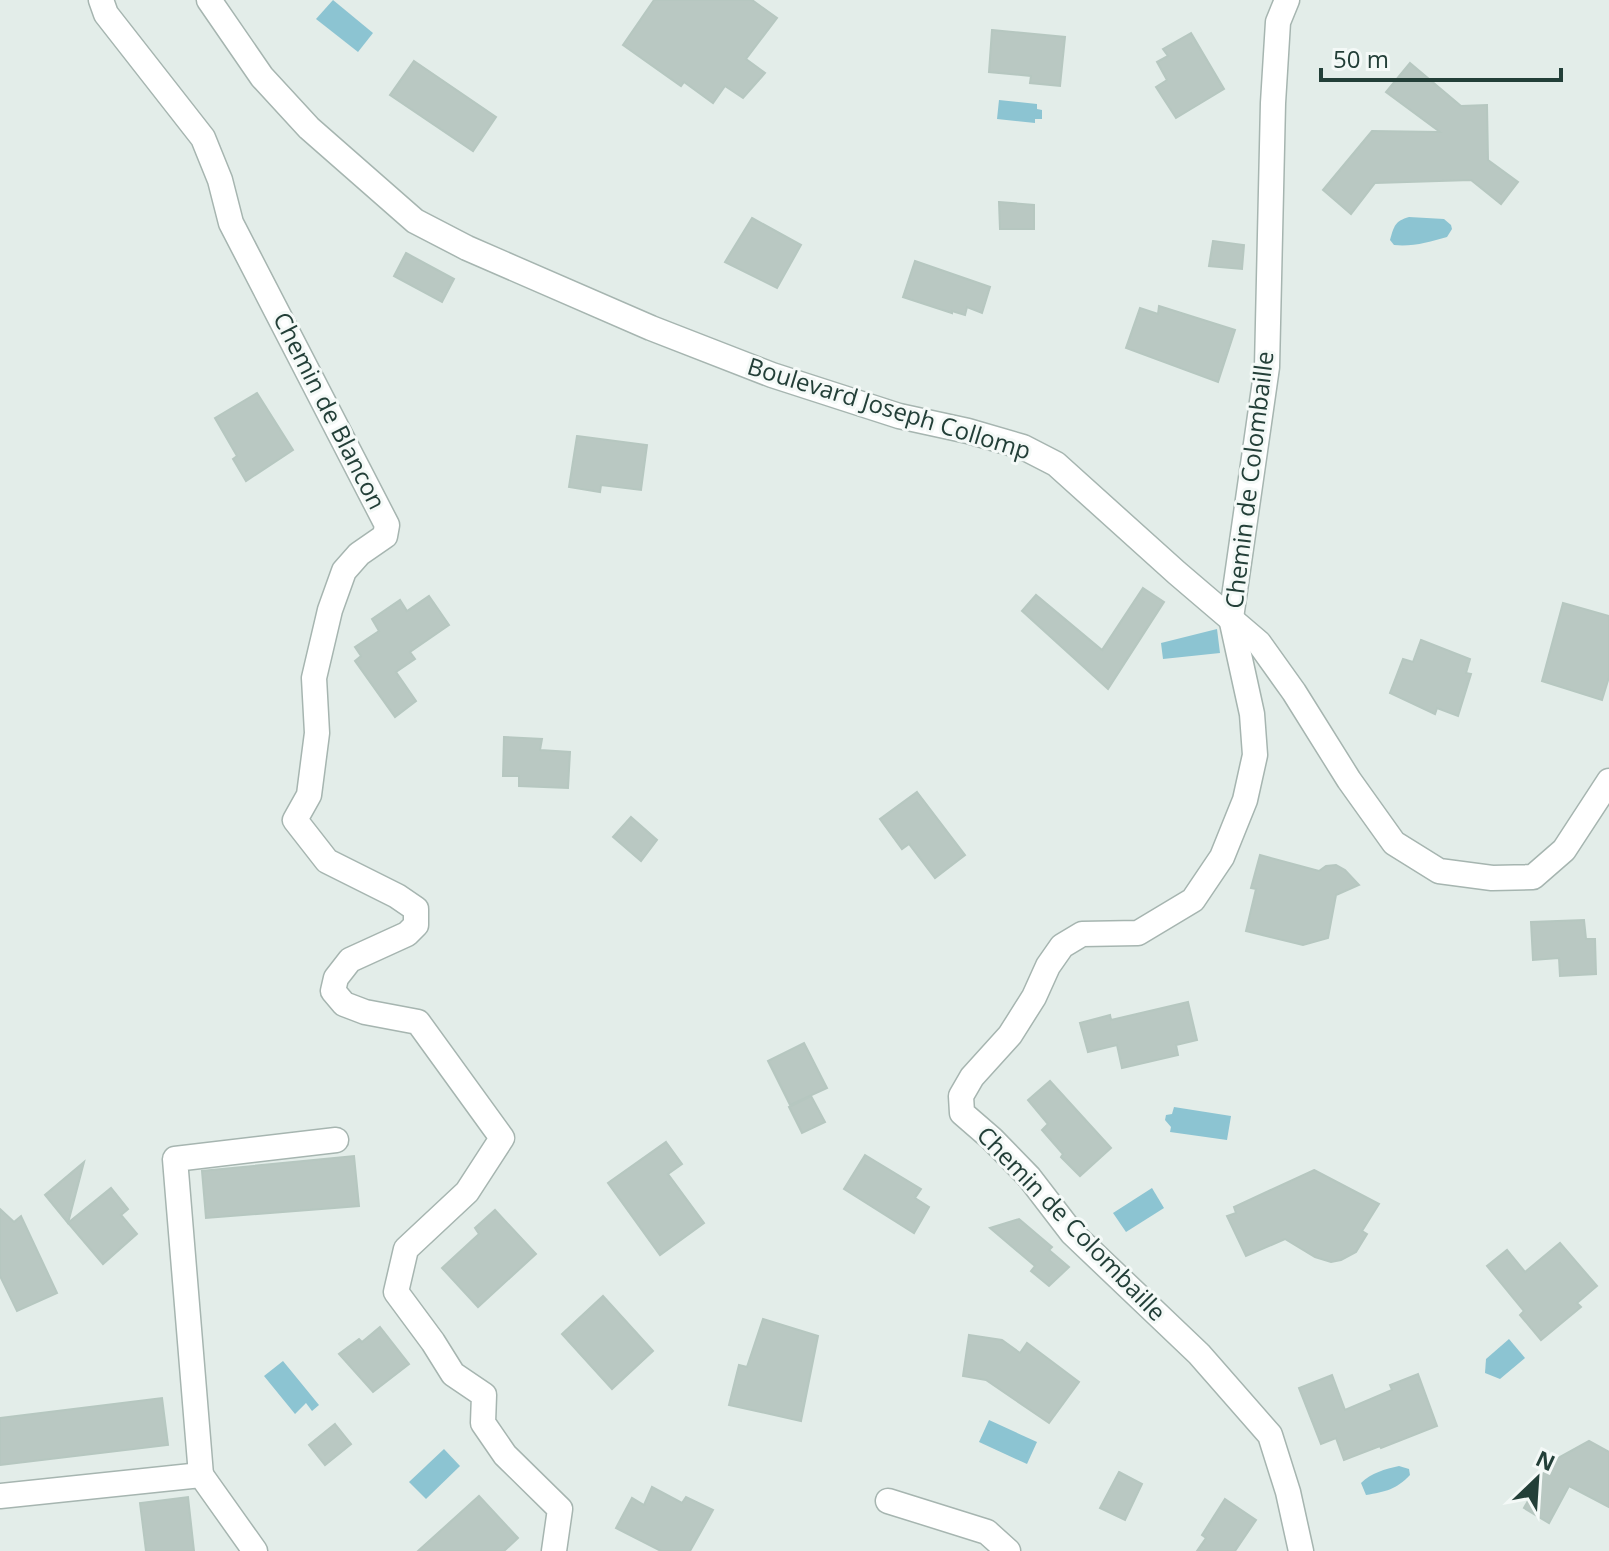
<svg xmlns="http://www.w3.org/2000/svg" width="1609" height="1551" font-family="'Open Sans',sans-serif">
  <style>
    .water { fill: #8cc4d2 }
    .building { fill: #b9c8c2; stroke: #b6c7c0; stroke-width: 2 }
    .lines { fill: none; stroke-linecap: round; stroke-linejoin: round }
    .minor-casing { stroke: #a6b5b0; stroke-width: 27 }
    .minor { stroke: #fff; stroke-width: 24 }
    .labels { text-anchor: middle; stroke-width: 6; stroke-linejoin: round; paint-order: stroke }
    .street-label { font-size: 24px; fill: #233f38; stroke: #f4f9f7 }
  </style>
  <rect width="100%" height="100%" fill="#e3ede9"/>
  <!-- water -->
  <g class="water">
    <polygon points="333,0 373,33 358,52 316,19"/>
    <polygon points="999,100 1037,104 1037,109 1042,110 1042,119 1035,119 1035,123 997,119"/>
    <path d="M1409,217L1444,219L1451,225L1452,229L1447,237C1430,242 1412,247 1394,245L1390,240C1394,226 1395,221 1409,217Z"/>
    <polygon points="1217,629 1220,653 1163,659 1161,643"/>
    <polygon points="1174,1107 1231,1116 1227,1140 1170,1132 1171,1127 1165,1120 1166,1115 1172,1114"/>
    <polygon points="1152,1188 1164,1208 1126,1232 1113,1213"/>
    <polygon points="1509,1339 1525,1358 1500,1379 1485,1373 1486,1359"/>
    <polygon points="283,1361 319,1405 312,1411 306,1403 295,1414 264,1376"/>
    <polygon points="989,1420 1037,1442 1027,1464 979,1442"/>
    <polygon points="444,1449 460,1466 426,1499 409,1482"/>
    <path d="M1399,1466L1409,1469L1410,1475C1397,1489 1385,1492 1366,1495L1361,1483C1371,1473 1385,1469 1399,1466Z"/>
  </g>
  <!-- building -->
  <g class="building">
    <polygon points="654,0 752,0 777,18 746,59 765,73 743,98 725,86 713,103 684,82 681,86 623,45"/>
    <polygon points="992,30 1065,37 1060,86 1030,83 1031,76 989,72"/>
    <polygon points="1191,33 1224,89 1176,118 1156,87 1167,80 1157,62 1168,56 1163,49"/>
    <polygon points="414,61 496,117 473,151 390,95"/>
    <polygon points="1410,63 1461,106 1487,105 1488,160 1518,182 1501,204 1471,180 1375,183 1351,214 1323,190 1372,131 1440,132 1386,92"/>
    <polygon points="999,202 1034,205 1034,229 1000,229"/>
    <polygon points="752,218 801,245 777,288 725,262"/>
    <polygon points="1213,241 1244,245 1242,269 1209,266"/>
    <polygon points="406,253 454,279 442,302 394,276"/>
    <polygon points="915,261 990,287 982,313 967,307 965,315 952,311 952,313 903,297"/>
    <polygon points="1159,306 1235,330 1218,382 1126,348 1140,308 1158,314"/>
    <polygon points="257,393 293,450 246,481 233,459 237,456 215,418"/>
    <polygon points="577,436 647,445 641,490 601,485 600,492 569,487"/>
    <polygon points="1143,588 1164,602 1108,689 1022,611 1036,595 1102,650"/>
    <polygon points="429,596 449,625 410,652 415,659 396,672 416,701 395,717 355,661 361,656 355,647 379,631 372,619 400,600 407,611"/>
    <polygon points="1563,603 1609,616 1609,677 1602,700 1542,681"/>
    <polygon points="1421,640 1470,659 1466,673 1471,674 1458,716 1437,708 1435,714 1390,693 1403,659 1413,662"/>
    <polygon points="504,737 542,739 540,750 570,752 568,788 519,786 519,776 503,776"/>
    <polygon points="917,792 965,855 935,878 909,844 902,849 880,819"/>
    <polygon points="631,817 657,840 641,861 613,837"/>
    <polygon points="1260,855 1319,871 1326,866 1336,865 1345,870 1359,885 1336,895 1328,938 1303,945 1246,931 1256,889 1251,888"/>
    <polygon points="1584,920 1586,939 1595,939 1596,974 1560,976 1559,958 1533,960 1531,922"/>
    <polygon points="1188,1002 1197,1040 1176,1045 1178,1055 1122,1068 1117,1045 1088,1052 1080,1023 1110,1015 1111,1020"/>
    <polygon points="804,1043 827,1088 790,1105 768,1061"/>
    <polygon points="1050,1081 1111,1148 1080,1176 1061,1157 1063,1154 1042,1130 1048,1124 1028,1100"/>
    <polygon points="811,1096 825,1122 802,1133 789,1107"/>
    <polygon points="666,1142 682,1164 668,1174 704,1223 660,1255 608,1183"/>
    <polygon points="865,1155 921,1189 915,1198 929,1207 914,1233 844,1189"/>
    <polygon points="354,1156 359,1206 206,1218 202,1171"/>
    <polygon points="84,1162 68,1223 45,1195"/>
    <polygon points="1314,1170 1379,1204 1362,1231 1367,1234 1356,1252 1341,1260 1331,1262 1315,1257 1285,1239 1246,1256 1227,1216 1236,1213 1234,1207"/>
    <polygon points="111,1188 128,1209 121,1215 137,1234 103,1264 68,1223"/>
    <polygon points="0,1209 14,1222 21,1216 57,1293 17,1311 0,1276"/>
    <polygon points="495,1210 536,1254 478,1307 442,1268 479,1234 475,1228"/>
    <polygon points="1019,1219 1052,1247 1049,1250 1069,1267 1049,1286 1031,1271 1035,1266 990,1228"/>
    <polygon points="1560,1243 1597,1286 1577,1303 1581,1307 1541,1340 1520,1315 1524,1311 1487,1266 1507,1250 1525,1272"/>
    <polygon points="603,1296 653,1351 612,1389 562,1334"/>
    <polygon points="763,1319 818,1336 801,1421 729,1405 739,1365 747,1367"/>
    <polygon points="380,1327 409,1364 373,1392 339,1354 359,1339 362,1342"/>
    <polygon points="969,1335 1002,1340 1020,1353 1027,1343 1079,1382 1049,1423 986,1380 963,1376"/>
    <polygon points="1418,1374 1437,1426 1381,1448 1380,1446 1344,1460 1336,1438 1321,1444 1299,1388 1332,1375 1345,1410 1392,1390 1390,1385"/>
    <polygon points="162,1398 168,1445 0,1465 0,1418"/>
    <polygon points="335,1424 351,1444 325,1465 309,1445"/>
    <polygon points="1589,1441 1609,1452 1609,1507 1569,1486 1549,1523 1524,1508 1549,1463"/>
    <polygon points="1119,1472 1142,1484 1125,1520 1100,1508"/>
    <polygon points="652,1487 682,1503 686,1497 713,1510 690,1551 661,1551 616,1528 632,1498 644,1505"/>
    <polygon points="479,1496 518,1538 504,1551 418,1551"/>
    <polygon points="188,1497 194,1551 146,1551 140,1503"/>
    <polygon points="1225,1499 1256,1520 1235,1551 1197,1551 1206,1538 1202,1535"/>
  </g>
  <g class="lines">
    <defs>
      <g id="minor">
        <polyline points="101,0 106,14 203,138 220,180 231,223 387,525 385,536 359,554 344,571 330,610 314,678 317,733 309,795 295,820 327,861 397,896 416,909 416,925 407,934 350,960 336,978 333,991 344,1004 365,1012 418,1022 502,1138 467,1192 406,1249 396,1292 433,1342 453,1374 484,1395 483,1423 505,1455 560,1509 554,1551"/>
        <polyline points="209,0 262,77 309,128 415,221 467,248 651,328 772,375 899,416 968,431 1023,447 1056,464 1177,573 1259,643 1294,692 1349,780 1394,843 1439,871 1492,878 1533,877 1564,850 1609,781"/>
        <polyline points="1287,0 1278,22 1273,103 1267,367 1231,618 1252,714 1255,755 1245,800 1222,857 1193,900 1138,933 1082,934 1062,946 1048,966 1034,997 1010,1035 972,1077 961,1096 962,1113 992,1139 1029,1177 1072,1233 1199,1354 1270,1435 1288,1492 1301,1551"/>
        <polyline points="201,1475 175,1159 336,1140"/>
        <polyline points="0,1496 201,1475 255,1551"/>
        <polyline points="888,1501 987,1532 1008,1551"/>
      </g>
    </defs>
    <!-- minor casing -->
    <use href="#minor" class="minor-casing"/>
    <!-- minor -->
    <use href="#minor" class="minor"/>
  </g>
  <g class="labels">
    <!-- street labels -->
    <g class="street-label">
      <text transform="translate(889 409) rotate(17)" y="8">Boulevard Joseph Collomp</text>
      <text transform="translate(329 411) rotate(63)" y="8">Chemin de Blancon</text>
      <text transform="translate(1250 480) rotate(-83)" y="8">Chemin de Colombaille</text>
      <text transform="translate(1071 1224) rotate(46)" y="8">Chemin de Colombaille</text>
    </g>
  </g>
  <!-- north arrow -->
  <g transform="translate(1537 1479) rotate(25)" stroke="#f4f9f7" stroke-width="6" paint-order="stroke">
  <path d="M0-6L14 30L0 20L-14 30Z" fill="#233f38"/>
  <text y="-12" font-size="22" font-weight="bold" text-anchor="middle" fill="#233f38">N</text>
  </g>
  <!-- scale -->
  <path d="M1321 68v12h240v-12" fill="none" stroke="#233f38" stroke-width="4"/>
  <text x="1333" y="68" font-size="24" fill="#233f38" stroke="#f4f9f7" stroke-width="6" paint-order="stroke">50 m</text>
</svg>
